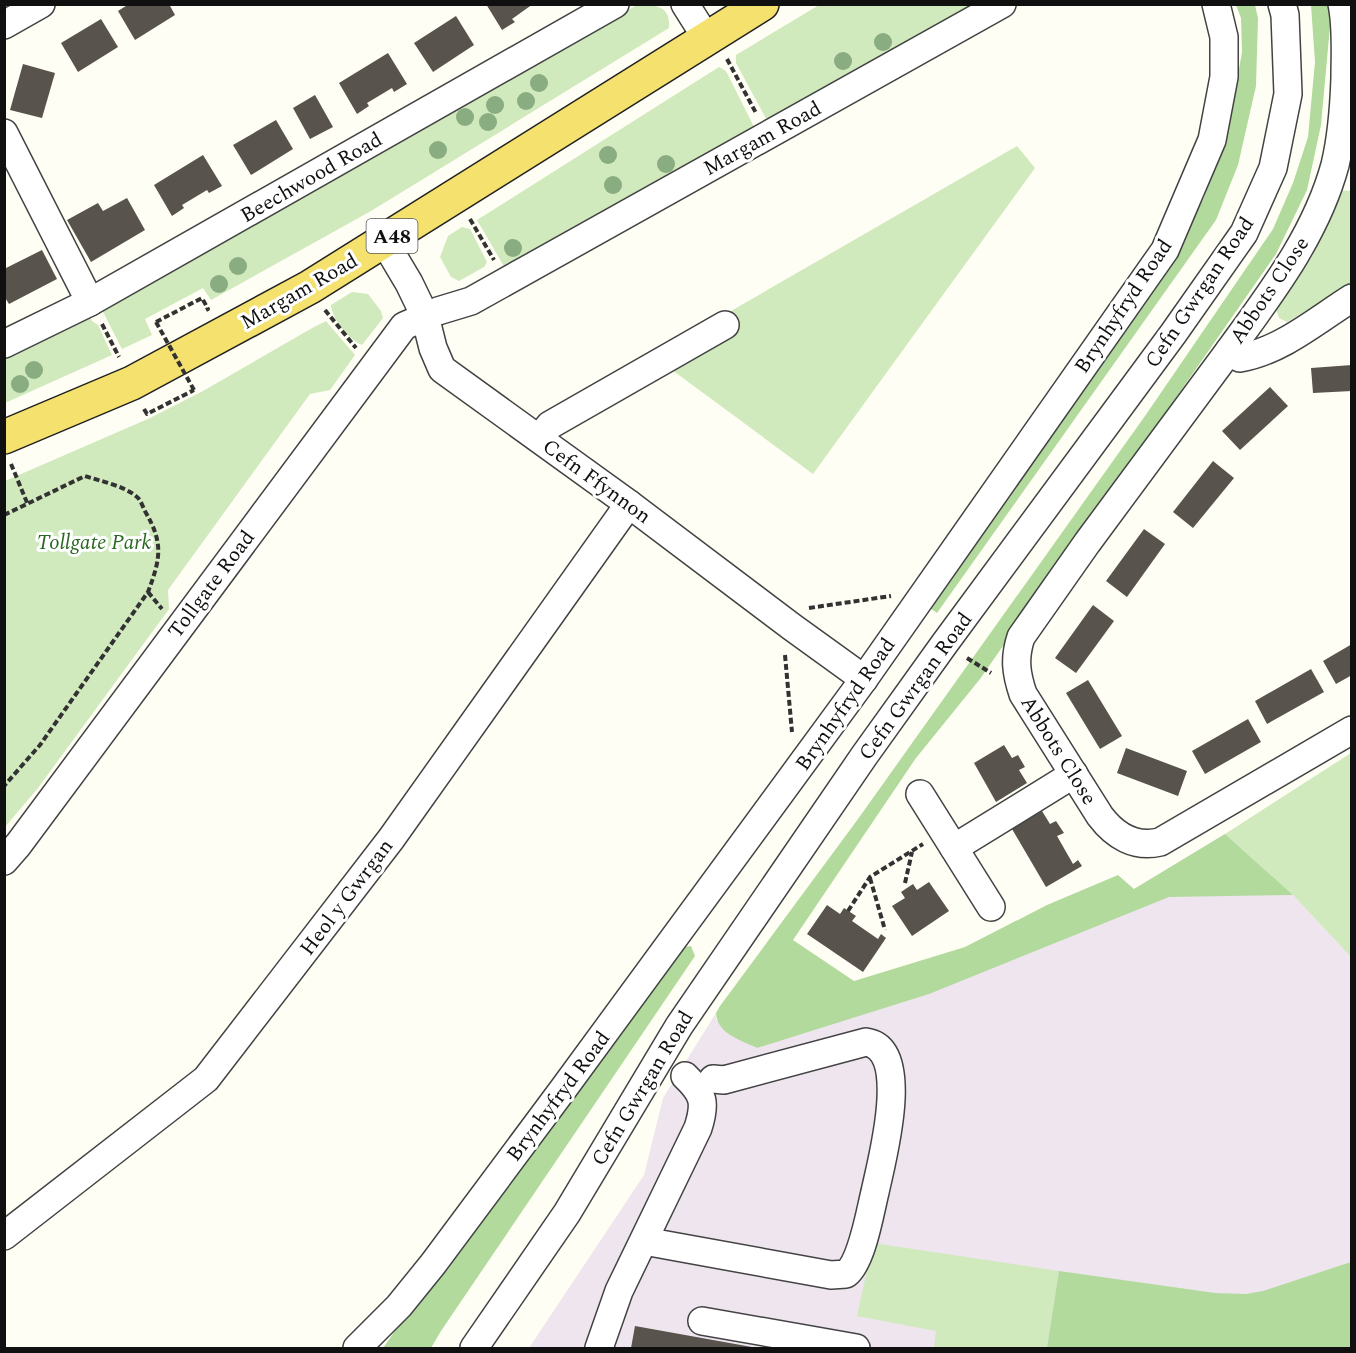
<svg xmlns="http://www.w3.org/2000/svg" width="1356" height="1353" font-family="Spectral,serif">
  <style>
    .industrial { fill: #eee5ee }
    .green { fill: #d0e9bd }
    .forest { fill: #b2da9d }
    .building { fill: #59534d }
    .lines { fill: none; stroke-linecap: round; stroke-linejoin: round }
    .minor-casing { stroke: #434343; stroke-width: 30 }
    .major-casing { stroke: #212121; stroke-width: 36 }
    .path { stroke: #323232; stroke-width: 4; stroke-dasharray: 6 3; stroke-linecap: butt }
    .minor { stroke: #fff; stroke-width: 27 }
    .major { stroke: #f5e16e; stroke-width: 33 }
    .path-bridge { stroke: #323232; stroke-width: 4; stroke-dasharray: 6 3; stroke-linecap: butt }
    .tree { fill: #89ac80 }
    .labels { text-anchor: middle; stroke-width: 6; stroke-linejoin: round; paint-order: stroke }
    .shield { fill: #fff; stroke: #585858; stroke-width: 1.5 }
    .shield-label { font-size: 20px; font-weight: bold; fill: #101010 }
    .street-label { font-size: 21px; fill: #101010; stroke: #fff }
    .park-label { font-size: 21px; font-style: italic; fill: #296821; stroke: #fff }
  </style>
  <rect width="100%" height="100%" fill="#fffef4"/>
  <!-- industrial -->
  <polygon class="industrial" points="1225,834 1293,895 1351,957 1351,1348 529,1348 644,1175 663,1098 716,1013 716,1019 729,1034 757,1048 1134,889"/>
  <!-- green -->
  <g class="green">
    <polygon points="898,4 978,5 768,122 736,63 736,55 819,5"/>
    <path d="M637,5C655,5 671,5 669,28L371,211L211,300L203,288L145,319L152,335L122,349L101,308L167,273Z"/>
    <polygon points="719,67 726,71 755,129 505,268 477,220"/>
    <polygon points="1017,146 1035,168 813,474 653,356"/>
    <polygon points="1339,190 1351,191 1351,284 1287,322 1279,318 1276,308 1312,257"/>
    <polygon points="462,227 470,229 487,262 484,267 459,281 451,277 440,257 448,236"/>
    <path d="M352,292L368,294L381,311L383,318L362,345C349,340 332,319 331,305Z"/>
    <polygon points="89,316 92,321 98,325 112,355 5,403 5,356"/>
    <polygon points="326,321 355,355 330,390 310,394 168,590 169,609 38,788 5,827 5,481 150,418 203,391 314,327"/>
    <polygon points="1351,753 1351,957 1293,895 1225,834"/>
    <polygon points="873,1243 1059,1271 1047,1348 934,1348 936,1331 857,1316"/>
  </g>
  <!-- forest -->
  <g class="forest">
    <polygon points="1236,5 1255,5 1258,18 1256,86 1238,165 1216,220 937,613 927,606 1169,262 1204,198 1229,127 1242,52 1241,18"/>
    <path d="M1311,5H1328L1331,15L1321,125L1307,190L1276,254L980,679L916,758L793,940L854,981L965,947L1047,905L1118,875L1134,889L1225,834L1293,895L1169,897L929,994L757,1048C741,1040 717,1034 716,1013L720,1006L858,819L1145,416L1273,229L1293,183L1308,137L1315,62Z"/>
    <polygon points="691,946 695,956 441,1331 431,1348 383,1348 409,1311 683,947"/>
    <polygon points="1351,1262 1351,1348 1047,1348 1059,1271 1215,1293 1246,1294 1263,1291"/>
  </g>
  <!-- building -->
  <g class="building">
    <polygon points="129,4 169,4 175,15 135,40 118,11"/>
    <polygon points="486,4 533,4 512,19 515,22 502,30"/>
    <polygon points="456,16 474,45 433,72 414,43"/>
    <polygon points="101,19 118,47 78,72 61,43"/>
    <polygon points="388,53 407,84 394,92 392,88 367,103 369,106 357,114 339,83"/>
    <polygon points="23,64 55,73 42,118 10,110"/>
    <polygon points="315,95 333,127 310,139 293,108"/>
    <polygon points="276,120 293,149 251,175 233,145"/>
    <polygon points="203,155 222,186 209,193 207,190 182,205 184,208 172,216 154,185"/>
    <polygon points="127,198 145,230 91,262 67,220 98,203 103,211"/>
    <polygon points="42,250 57,279 9,304 4,296 4,269"/>
    <polygon points="1352,365 1352,391 1313,393 1311,368"/>
    <polygon points="1270,387 1288,406 1240,450 1222,431"/>
    <polygon points="1213,461 1234,478 1193,528 1173,512"/>
    <polygon points="1144,529 1165,544 1127,597 1106,581"/>
    <polygon points="1093,605 1114,621 1076,673 1055,658"/>
    <polygon points="1352,644 1352,675 1336,684 1323,661"/>
    <polygon points="1311,669 1324,692 1267,724 1255,701"/>
    <polygon points="1088,680 1122,736 1100,749 1066,693"/>
    <polygon points="1248,719 1261,742 1205,774 1192,751"/>
    <polygon points="1004,745 1012,758 1018,755 1025,767 1019,770 1027,783 996,802 974,763"/>
    <polygon points="1126,748 1187,771 1178,796 1117,773"/>
    <polygon points="1042,811 1050,824 1056,821 1064,833 1057,836 1073,864 1078,860 1082,866 1046,887 1012,829"/>
    <polygon points="929,882 949,911 912,936 892,906 905,898 901,892 913,884 917,890"/>
    <polygon points="827,905 840,914 844,908 856,916 852,921 878,939 881,934 886,938 863,972 807,934"/>
    <polygon points="635,1326 752,1347 752,1348 631,1348"/>
  </g>
  <g class="lines">
    <defs>
      <g id="minor">
        <polyline points="685,4 707,39"/>
        <polyline points="4,25 41,4"/>
        <polyline points="4,133 90,302"/>
        <polyline points="384,241 409,283 425,316 433,348 442,369 629,504 792,627 864,679"/>
        <path d="M1352,298C1317,320 1281,351 1240,358L1229,351L1087,543L1021,637C1014,658 1016,673 1023,694L1100,816C1115,836 1135,848 1160,842L1352,730"/>
        <polyline points="4,344 90,302 615,4"/>
        <path d="M1229,351C1271,293 1316,235 1335,165C1342,136 1344,107 1345,78C1345,54 1347,28 1342,4"/>
        <polyline points="539,438 550,425 725,325"/>
        <polyline points="920,794 991,907"/>
        <polyline points="954,848 1074,774"/>
        <polyline points="4,861 18,845 404,326 438,311 471,301 1002,4"/>
        <polyline points="4,1236 206,1079 391,839 629,504"/>
        <path d="M644,1241L831,1275L846,1274C862,1262 870,1212 875,1192C881,1163 913,1049 866,1042L724,1080L713,1079"/>
        <polyline points="702,1321 856,1348"/>
        <polyline points="357,1348 399,1306 433,1264 564,1088 864,679 1165,250 1212,140 1224,77 1224,37 1216,4"/>
        <polyline points="474,1348 567,1213 679,1026 864,756 945,643 1173,334 1244,233 1273,168 1288,94 1285,15 1282,4"/>
        <path d="M599,1348L619,1291L698,1128C706,1103 704,1094 685,1076"/>
      </g>
      <polyline id="major" points="4,437 132,383 310,287 762,4"/>
    </defs>
    <!-- minor casing -->
    <use href="#minor" class="minor-casing"/>
    <!-- major casing -->
    <use href="#major" class="major-casing"/>
    <!-- path -->
    <g class="path">
      <polyline points="727,59 756,113"/>
      <polyline points="470,219 494,260"/>
      <polyline points="325,310 356,348"/>
      <polyline points="156,322 202,298 208,309 206,310"/>
      <polyline points="102,324 119,357"/>
      <polyline points="144,409 147,414 194,390"/>
      <polyline points="11,464 28,505"/>
      <path d="M4,515L85,476C100,481 125,486 137,497C141,500 143,508 146,513C164,544 160,560 148,592L40,745L4,786"/>
      <polyline points="148,592 162,609"/>
      <polyline points="809,608 891,596"/>
      <polyline points="785,655 792,732"/>
      <polyline points="967,658 991,673"/>
      <polyline points="870,878 885,930"/>
      <polyline points="905,883 912,852"/>
      <polyline points="848,911 870,877 923,844"/>
    </g>
    <!-- minor -->
    <use href="#minor" class="minor"/>
    <!-- major -->
    <use href="#major" class="major"/>
    <!-- path-bridge -->
    <polyline class="path-bridge" points="156,322 194,390"/>
  </g>
  <!-- trees -->
  <g class="tree">
    <circle cx="883" cy="42" r="9"/>
    <circle cx="843" cy="61" r="9"/>
    <circle cx="539" cy="83" r="9"/>
    <circle cx="526" cy="101" r="9"/>
    <circle cx="495" cy="105" r="9"/>
    <circle cx="465" cy="117" r="9"/>
    <circle cx="488" cy="122" r="9"/>
    <circle cx="438" cy="150" r="9"/>
    <circle cx="608" cy="155" r="9"/>
    <circle cx="666" cy="164" r="9"/>
    <circle cx="613" cy="185" r="9"/>
    <circle cx="513" cy="248" r="9"/>
    <circle cx="238" cy="266" r="9"/>
    <circle cx="219" cy="284" r="9"/>
    <circle cx="34" cy="370" r="9"/>
    <circle cx="20" cy="384" r="9"/>
  </g>
  <g class="labels">
    <!-- shield labels -->
    <rect class="shield" x="366.5" y="219" width="51" height="34" rx="4.5"/>
    <g class="shield-label">
      <text x="392" y="243">A48</text>
    </g>
    <!-- street labels -->
    <g class="street-label">
      <text transform="translate(762 138) rotate(-29)" y="7">Margam Road</text>
      <text transform="translate(311 177) rotate(-30)" y="7">Beechwood Road</text>
      <text transform="translate(1269 290) rotate(-56)" y="7">Abbots Close</text>
      <text transform="translate(299 291) rotate(-30)" y="7">Margam Road</text>
      <text transform="translate(1199 292) rotate(-56)" y="7">Cefn Gwrgan Road</text>
      <text transform="translate(1123 306) rotate(-56)" y="7">Brynhyfryd Road</text>
      <text transform="translate(597 481) rotate(36)" y="7">Cefn Ffynnon</text>
      <text transform="translate(211 584) rotate(-53)" y="7">Tollgate Road</text>
      <text transform="translate(915 686) rotate(-54)" y="7">Cefn Gwrgan Road</text>
      <text transform="translate(845 704) rotate(-55)" y="7">Brynhyfryd Road</text>
      <text transform="translate(1059 750) rotate(58)" y="7">Abbots Close</text>
      <text transform="translate(346 897) rotate(-53)" y="7">Heol y Gwrgan</text>
      <text transform="translate(642 1088) rotate(-59)" y="7">Cefn Gwrgan Road</text>
      <text transform="translate(558 1096) rotate(-53)" y="7">Brynhyfryd Road</text>
    </g>
    <!-- park labels -->
    <g class="park-label">
      <text x="94" y="549">Tollgate Park</text>
    </g>
  </g>
  <!-- border -->
  <rect width="1356" height="1353" fill="none" stroke="#101010" stroke-width="12"/>
</svg>
